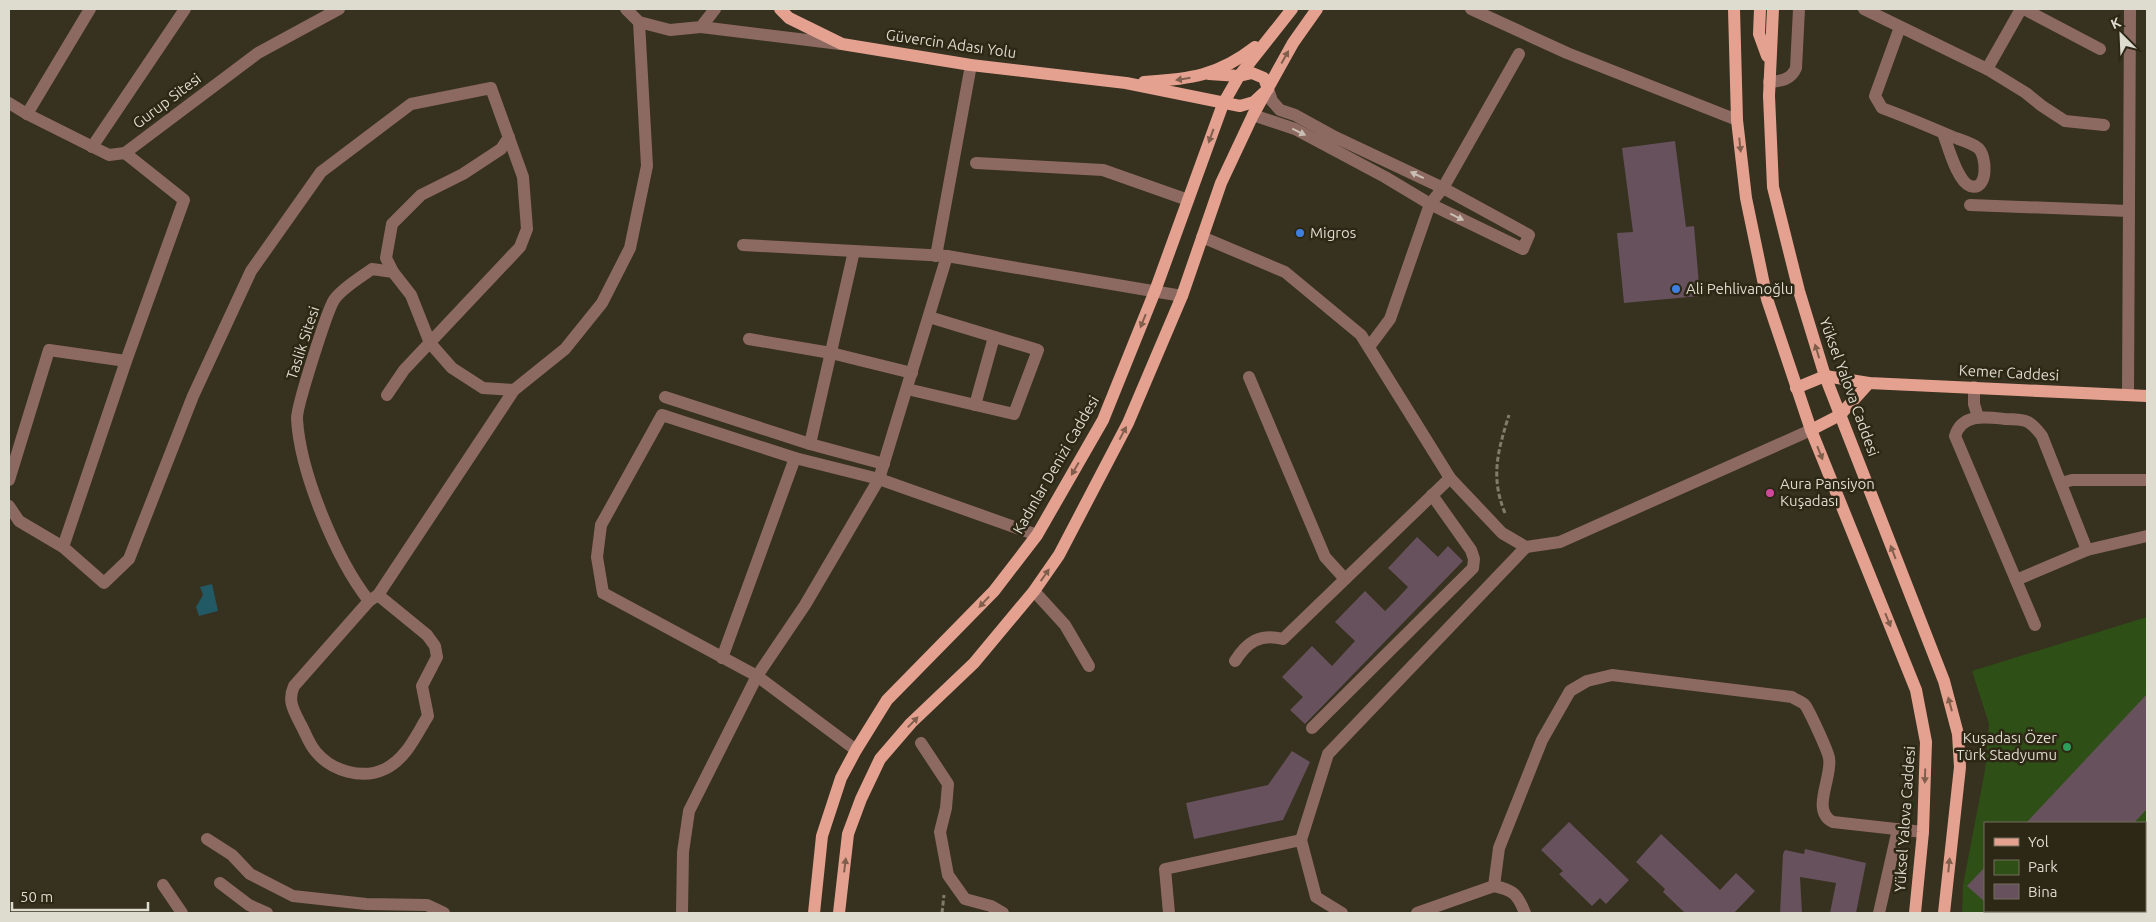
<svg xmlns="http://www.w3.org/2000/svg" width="2156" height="922" font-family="Ubuntu,sans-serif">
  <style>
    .green { fill: #2e4f15; fill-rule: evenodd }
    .water { fill: #215965 }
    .building { fill: #66515c }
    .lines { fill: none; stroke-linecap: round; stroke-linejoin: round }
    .path { stroke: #807c6c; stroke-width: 3; stroke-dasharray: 5 2.5; stroke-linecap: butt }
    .minor { stroke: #8c6a61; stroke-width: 12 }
    .major { stroke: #e5a190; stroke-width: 12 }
    .oneway { fill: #805e4c }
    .oneway2 { fill: #cabfb4 }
    .shop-dot { fill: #3f7fe0; stroke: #2d2715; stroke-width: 2 }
    .hotel-dot { fill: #d1479c; stroke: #2d2715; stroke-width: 2 }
    .leisure-dot { fill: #2e9e5b; stroke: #2d2715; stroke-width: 2 }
    .labels { text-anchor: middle; stroke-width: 5; stroke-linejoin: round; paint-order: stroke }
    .street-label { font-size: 15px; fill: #dedbcf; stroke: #2d2715 }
    .poi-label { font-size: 15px; fill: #dedbcf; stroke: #2d2715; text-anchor: start }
  </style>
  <rect width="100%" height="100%" fill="#37311f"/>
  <!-- green -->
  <path class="green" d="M2147,617V913H1962L1963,885L1985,770L1989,724L1972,671ZM1985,823H2145V911H1985Z"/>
  <!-- water -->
  <polygon class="water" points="212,584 218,611 199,616 196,607 203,595 200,587"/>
  <!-- building -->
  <g class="building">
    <polygon points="1675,141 1686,227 1694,226 1700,296 1624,303 1617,233 1633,232 1622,148"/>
    <polygon points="1417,537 1438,557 1448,546 1463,561 1305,724 1290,710 1303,697 1282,677 1312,646 1332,666 1343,654 1355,641 1335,622 1365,591 1385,611 1396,600 1408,587 1388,568"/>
    <polygon points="2147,694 2147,809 2134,823 2026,823"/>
    <polygon points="1292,751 1310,762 1283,820 1194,839 1186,803 1268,785"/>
    <polygon points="1569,822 1629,880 1606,904 1600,898 1592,906 1559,874 1563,871 1541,850"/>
    <polygon points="1661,834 1720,890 1736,873 1755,891 1734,913 1685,913 1663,892 1665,889 1636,862"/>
    <polygon points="1805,849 1866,863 1856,913 1830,913 1836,883 1800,877 1802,913 1780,913 1783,854 1785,850 1804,854"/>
    <polygon points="1985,867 1985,902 1967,886"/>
  </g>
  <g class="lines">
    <!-- path -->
    <g class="path">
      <path d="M1505,513C1490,477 1498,450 1509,415"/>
      <polyline points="942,913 944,895"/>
    </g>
    <!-- minor -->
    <g class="minor">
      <polyline points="626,9 639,22 670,30 701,27 715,9"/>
      <polyline points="1471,9 1567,53 1737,120"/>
      <polyline points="1864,9 1987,69 2026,93 2042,106 2065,121 2104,125"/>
      <polyline points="2024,9 2100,49"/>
      <polyline points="701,27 840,44"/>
      <path d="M1900,27L1875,96L1882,108C1906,117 1930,127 1953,137C1961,140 1972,143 1978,148C1987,155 1989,192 1970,186C1957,181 1948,146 1943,133"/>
      <polyline points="1987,69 2021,9"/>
      <path d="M1769,82C1781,81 1791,80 1796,68L1799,9"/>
      <polyline points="9,103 27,114 109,155 125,153 258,53 339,9"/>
      <polyline points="27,114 90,9"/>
      <polyline points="1253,115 1295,129 1385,177 1430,204 1523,249 1529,235 1443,188 1335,137 1295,115 1280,110 1272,101 1268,89"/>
      <polyline points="92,147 185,9"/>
      <polyline points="976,163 1103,170 1188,200"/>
      <polyline points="1970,205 2129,211"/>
      <polyline points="1202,237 1285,272 1361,335 1450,478 1502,533 1526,547 1560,542 1811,430"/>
      <polyline points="743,245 947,256 1182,296"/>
      <polyline points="936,256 971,65"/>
      <polyline points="393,272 386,258 392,224 421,195 463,174 501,149 509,137"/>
      <polyline points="749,339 831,353 912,373"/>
      <polyline points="1369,347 1390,319 1430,204 1443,188 1519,54"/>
      <polyline points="1249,377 1325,557 1345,579"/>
      <polyline points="1974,387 1974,404 1978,417"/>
      <polyline points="907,389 1014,414 1038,350 929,317"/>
      <polyline points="2128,395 2130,9"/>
      <polyline points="665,397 810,444 884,464"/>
      <polyline points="975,405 994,337"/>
      <polyline points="810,444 854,251"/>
      <polyline points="9,480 49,350 126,361"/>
      <polyline points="2061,483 2072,480 2147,480"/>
      <polyline points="9,506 19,521 63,547 104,583 129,559 193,396 251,271 321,172 411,104 491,88 523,177 527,229 520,247 404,370 387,395"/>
      <polyline points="63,547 126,361 184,200 125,153"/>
      <polyline points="2016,580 2087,550 2147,536"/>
      <polyline points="1034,591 1065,625 1089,666"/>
      <path d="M378,595L427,635L435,646L437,657L422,686L428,716C416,735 407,758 385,769C362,780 332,771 316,752C309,744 306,734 301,725C294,711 287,701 294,686L369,601L378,595L514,390L565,349L602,303L630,248L647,166L639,22"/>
      <path d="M369,601C336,559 300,472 297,419C296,408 327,311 334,300C341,289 361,277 372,269L393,272L411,295L430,343L452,368L483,388L514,390"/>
      <path d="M2035,625L1955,436C1962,413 1986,417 2005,419C2013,419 2022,419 2028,422C2035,426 2038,431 2042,436L2087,550"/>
      <polyline points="722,658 795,458"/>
      <path d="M1235,661C1247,642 1260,633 1283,639L1450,478"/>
      <polyline points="1312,728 1473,568 1474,559 1471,550 1432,495"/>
      <polyline points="921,743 948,784 946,808 940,832 948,875 965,899 991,906 1003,913"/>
      <polyline points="856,750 757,676 603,593 597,557 601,525 662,415 795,458 879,479 1037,535"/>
      <polyline points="207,839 232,855 250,874 293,896 366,904 427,905 444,913"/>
      <polyline points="1301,840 1316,897 1342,913"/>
      <polyline points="220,883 249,905 267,913"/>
      <polyline points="163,885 182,913"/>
      <path d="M1494,886L1499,848L1542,740L1570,691L1587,681L1612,675L1792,697C1796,700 1803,702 1805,705C1809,710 1828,751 1829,758C1833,777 1810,811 1833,822L1923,832"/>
      <polyline points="682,913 683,852 689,811 757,676 805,605 879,479 947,256"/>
      <polyline points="1169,913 1165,869 1301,840 1328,754 1526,547"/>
      <path d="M1417,913L1494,886C1514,890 1518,895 1525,913"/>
      <polyline points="1879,913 1898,829"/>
    </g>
    <!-- major -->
    <g class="major">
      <polyline points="780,9 789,18 842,44 971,65 1126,83 1240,106 1254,102 1268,89 1264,78 1252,73 1239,76 1209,74"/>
      <polyline points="1734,9 1737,120 1746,198 1767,299 1811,430 1916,690 1926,742 1923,832 1915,913"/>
      <polyline points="1760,9 1759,34 1767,56"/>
      <polyline points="1773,9 1769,96 1773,187 1799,291 1825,376 1944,681 1958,734 1960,767 1944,913"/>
      <path d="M1144,82C1190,79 1218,76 1255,47"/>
      <polyline points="1796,388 1825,376 1869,383 2147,396"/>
      <polyline points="1811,430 1840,415 1869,383"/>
      <polyline points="814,913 822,836 841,778 856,750 887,700 994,591 1037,535 1103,420 1155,291 1223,104 1239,76 1292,9"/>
      <polyline points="839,913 848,834 861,799 880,759 911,723 974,663 1034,591 1059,555 1128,423 1182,296 1221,183 1253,115 1293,43 1317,9"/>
    </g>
  </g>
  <!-- one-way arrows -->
  <defs><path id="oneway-solid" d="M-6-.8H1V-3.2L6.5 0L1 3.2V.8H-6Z" transform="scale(1.25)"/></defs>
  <g class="oneway">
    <use href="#oneway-solid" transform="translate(1285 57) rotate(-61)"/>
    <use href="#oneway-solid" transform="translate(1183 79) rotate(171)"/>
    <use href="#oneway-solid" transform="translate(1211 136) rotate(110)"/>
    <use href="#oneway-solid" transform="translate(1740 145) rotate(84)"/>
    <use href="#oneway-solid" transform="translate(1143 321) rotate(112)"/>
    <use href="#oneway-solid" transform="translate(1817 351) rotate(-107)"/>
    <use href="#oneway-solid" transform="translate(1123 433) rotate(-62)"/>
    <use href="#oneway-solid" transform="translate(1820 453) rotate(68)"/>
    <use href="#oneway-solid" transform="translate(1075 469) rotate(120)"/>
    <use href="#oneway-solid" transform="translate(1893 552) rotate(-111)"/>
    <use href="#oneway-solid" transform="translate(1045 575) rotate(-55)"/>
    <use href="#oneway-solid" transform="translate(984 602) rotate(133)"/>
    <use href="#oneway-solid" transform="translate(1888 620) rotate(68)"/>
    <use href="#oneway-solid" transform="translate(1950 704) rotate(-105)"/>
    <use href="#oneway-solid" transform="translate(913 722) rotate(-46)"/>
    <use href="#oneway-solid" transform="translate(1925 776) rotate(92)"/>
    <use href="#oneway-solid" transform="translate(845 865) rotate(-83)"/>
    <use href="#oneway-solid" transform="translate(1949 865) rotate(-84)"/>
  </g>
  <g class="oneway2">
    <use href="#oneway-solid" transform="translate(1299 132) rotate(26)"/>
    <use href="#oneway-solid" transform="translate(1417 175) rotate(-155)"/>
    <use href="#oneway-solid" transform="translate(1457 217) rotate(26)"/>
  </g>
  <!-- markers -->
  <g class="shop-dot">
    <circle cx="1300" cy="233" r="5"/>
    <circle cx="1676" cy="289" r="5"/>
  </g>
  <circle class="hotel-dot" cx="1770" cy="493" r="5"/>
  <circle class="leisure-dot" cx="2067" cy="747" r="5"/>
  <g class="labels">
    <!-- street labels -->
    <g class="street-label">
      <text transform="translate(951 44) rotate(8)" y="5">Güvercin Adası Yolu</text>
      <text transform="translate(167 101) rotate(-37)" y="5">Gurup Sitesi</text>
      <text transform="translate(303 343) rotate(-72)" y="5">Taslik Sitesi</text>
      <text transform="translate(2009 373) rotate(3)" y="5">Kemer Caddesi</text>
      <text transform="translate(1849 387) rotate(70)" y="5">Yüksel Yalova Caddesi</text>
      <text transform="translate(1056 465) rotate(-60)" y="5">Kadınlar Denizi Caddesi</text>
      <text transform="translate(1905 819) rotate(-86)" y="5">Yüksel Yalova Caddesi</text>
    </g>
    <!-- poi labels -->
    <g class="poi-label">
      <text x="1310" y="238">Migros</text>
      <text x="1686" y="294">Ali Pehlivanoğlu</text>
      <text x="1780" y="489">Aura Pansiyon<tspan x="1780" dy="17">Kuşadası</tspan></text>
      <text x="2057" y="743" text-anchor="end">Kuşadası Özer<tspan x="2057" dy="17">Türk Stadyumu</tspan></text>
    </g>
  </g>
  <!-- border -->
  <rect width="2156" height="922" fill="none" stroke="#dedbcf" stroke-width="20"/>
  <!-- legend -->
  <rect x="1984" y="822" width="162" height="90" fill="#2d2715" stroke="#746f5f"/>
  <rect x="1994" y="838" width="25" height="8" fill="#e5a190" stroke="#746f5f"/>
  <text x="2028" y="847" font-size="15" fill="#dedbcf">Yol</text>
  <rect x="1994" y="860" width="25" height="15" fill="#2e4f15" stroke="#746f5f"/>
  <text x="2028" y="872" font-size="15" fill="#dedbcf">Park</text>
  <rect x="1994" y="884" width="25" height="15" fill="#66515c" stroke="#746f5f"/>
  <text x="2028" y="897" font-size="15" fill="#dedbcf">Bina</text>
  <!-- north arrow -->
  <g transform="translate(2121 35) rotate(336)" stroke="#2d2715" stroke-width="4" paint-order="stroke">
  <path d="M0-4L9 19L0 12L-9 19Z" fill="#dedbcf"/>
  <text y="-8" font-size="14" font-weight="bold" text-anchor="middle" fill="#dedbcf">K</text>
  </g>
  <!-- scale -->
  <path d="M12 902v8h136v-8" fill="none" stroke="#dedbcf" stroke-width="2.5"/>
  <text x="20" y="902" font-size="15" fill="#dedbcf" stroke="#2d2715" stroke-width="4" paint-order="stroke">50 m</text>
</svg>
